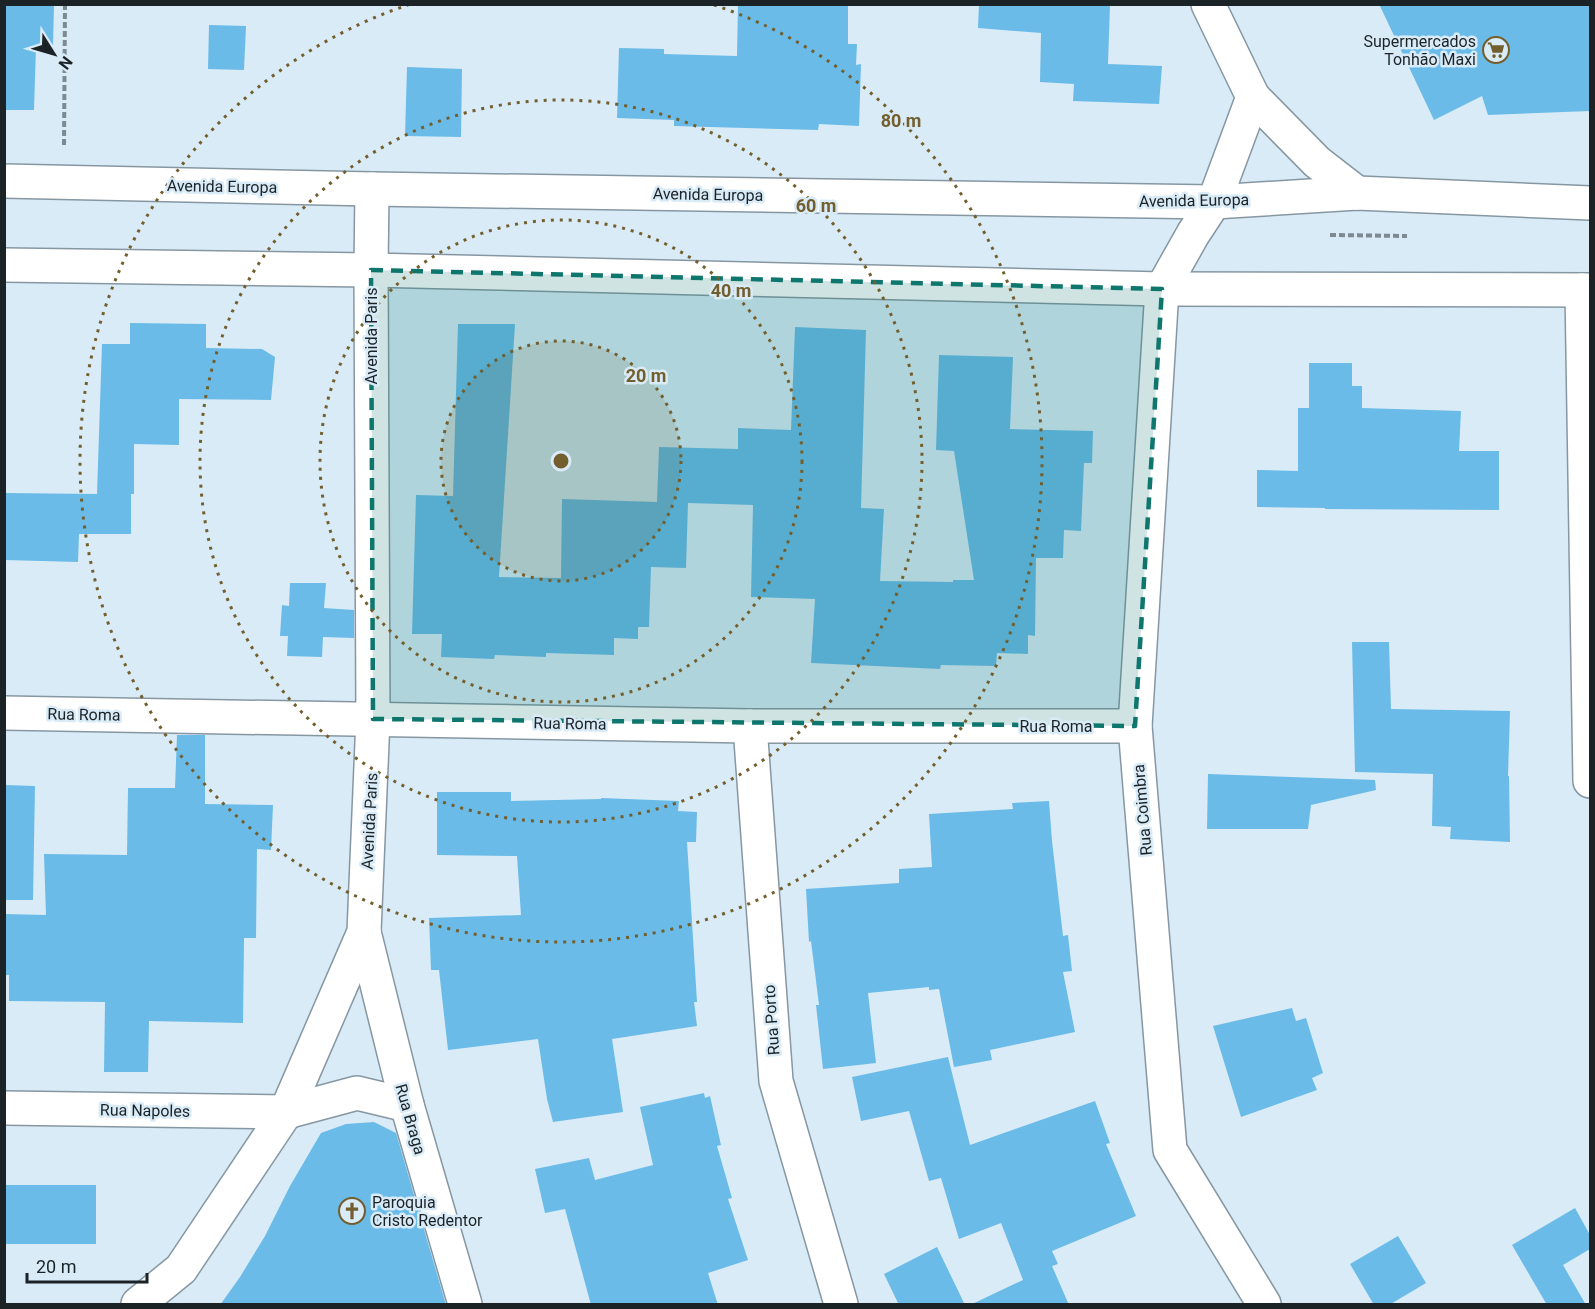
<svg xmlns="http://www.w3.org/2000/svg" width="1595" height="1309" font-family="Roboto,sans-serif">
  <style>
    .building { fill: #6abbe8 }
    .lines { fill: none; stroke-linecap: round; stroke-linejoin: round }
    .minor-casing { stroke: #8697a2; stroke-width: 36 }
    .tertiary-casing { stroke: #8697a2; stroke-width: 36 }
    .secondary-casing { stroke: #8697a2; stroke-width: 36 }
    .path { stroke: #7d8a92; stroke-width: 4; stroke-dasharray: 6 3; stroke-linecap: butt }
    .minor { stroke: #fff; stroke-width: 33 }
    .tertiary { stroke: #fff; stroke-width: 33 }
    .secondary { stroke: #fff; stroke-width: 33 }
    .marked { fill: #0f766e; fill-opacity: 0.2; stroke: #0f766e; stroke-width: 4.5; stroke-dasharray: 12 8; stroke-linejoin: round }
    .ring { fill: none; stroke: #735e2d; stroke-width: 3; stroke-dasharray: 3 6 }
    .labels { text-anchor: middle; stroke-width: 5; stroke-linejoin: round; paint-order: stroke }
    .poi-label { font-size: 16px; fill: #1c2327; stroke: #d9ebf7; text-anchor: end }
    .street-label { font-size: 16px; fill: #1c2327; stroke: #d9ebf7 }
    .centre { fill: #735e2d; stroke: #d9ebf7; stroke-width: 3 }
    .ring-label { font-size: 18px; text-anchor: middle; font-weight: bold; fill: #735e2d; stroke: #d9ebf7; stroke-width: 5; stroke-linejoin: round; paint-order: stroke }
  </style>
  <rect width="100%" height="100%" fill="#d9ebf7"/>
  <!-- building -->
  <g class="building">
    <polygon points="4,4 54,4 53,47 36,47 34,110 4,110"/>
    <polygon points="738,4 848,4 848,44 857,44 856,65 861,64 859,126 819,124 818,130 674,126 674,120 617,118 619,48 664,49 664,54 737,56"/>
    <polygon points="979,4 1110,4 1108,64 1162,66 1159,104 1073,101 1074,84 1040,82 1041,33 978,28"/>
    <polygon points="1379,4 1590,4 1590,111 1488,115 1482,96 1434,120"/>
    <polygon points="209,25 246,26 244,70 208,69"/>
    <polygon points="407,67 462,69 461,137 405,136"/>
    <polygon points="130,323 206,324 206,348 262,349 275,357 271,400 179,399 179,445 134,444 134,494 131,494 131,534 79,534 78,562 4,560 4,493 97,494 102,344 130,344"/>
    <polygon points="458,324 515,324 499,577 561,578 562,499 657,502 659,447 738,449 738,428 791,430 795,327 866,330 861,508 884,509 880,581 953,582 953,580 974,580 954,451 936,450 939,355 1013,357 1010,429 1093,431 1092,463 1084,463 1081,531 1064,530 1063,558 1036,558 1035,636 1028,635 1028,654 997,653 996,666 941,665 940,669 811,663 815,599 751,597 753,505 688,503 686,568 651,567 649,627 638,627 638,639 614,638 614,655 546,653 546,657 495,655 494,659 441,657 442,634 412,634 416,495 453,496"/>
    <polygon points="1309,363 1352,363 1352,386 1362,386 1362,408 1461,411 1459,451 1499,451 1499,510 1325,509 1325,508 1257,507 1257,470 1298,471 1298,408 1309,408"/>
    <polygon points="290,583 326,583 324,608 354,610 354,638 323,637 322,657 287,656 288,636 280,636 282,605 289,606"/>
    <polygon points="1352,642 1389,642 1391,709 1510,711 1508,776 1509,776 1510,842 1450,839 1451,827 1432,826 1433,774 1355,772"/>
    <polygon points="177,735 205,735 205,804 273,805 271,850 257,849 256,938 244,938 243,1023 149,1021 148,1072 104,1072 105,1002 9,1001 9,975 4,975 4,914 46,915 44,854 127,855 128,788 175,788"/>
    <polygon points="1208,774 1375,780 1376,790 1311,805 1308,829 1207,829"/>
    <polygon points="4,785 35,786 33,900 4,900"/>
    <polygon points="437,792 511,792 511,801 601,799 601,798 679,801 678,811 697,812 696,842 687,842 697,1002 694,1002 697,1026 612,1039 623,1112 553,1122 547,1099 538,1039 448,1050 439,970 431,970 429,918 521,915 517,856 437,855"/>
    <polygon points="1049,801 1052,841 1063,936 1068,935 1072,971 1063,972 1075,1032 990,1050 992,1060 954,1067 939,989 929,990 929,987 868,993 876,1063 823,1069 816,1005 819,1005 811,941 809,942 806,889 899,883 899,869 932,867 929,814 1013,809 1012,803"/>
    <polygon points="1292,1008 1296,1021 1306,1018 1323,1073 1312,1078 1317,1090 1241,1117 1213,1026"/>
    <polygon points="948,1057 970,1145 1095,1101 1110,1143 1106,1144 1136,1216 1052,1251 1058,1264 1052,1266 1069,1305 970,1305 1023,1280 1001,1223 959,1239 941,1178 929,1181 909,1111 861,1121 852,1077"/>
    <polygon points="704,1093 705,1098 710,1096 721,1145 717,1146 732,1198 728,1199 748,1260 708,1273 718,1305 591,1305 565,1209 545,1213 535,1169 589,1158 595,1180 653,1165 640,1107"/>
    <polygon points="374,1122 396,1133 446,1305 220,1305 240,1277 265,1236 290,1186 321,1133 346,1124"/>
    <rect x="4" y="1185" width="92" height="59"/>
    <polygon points="1575,1208 1590,1235 1590,1249 1563,1265 1586,1305 1547,1305 1512,1245"/>
    <polygon points="1398,1236 1426,1283 1389,1305 1374,1305 1350,1264"/>
    <polygon points="937,1247 965,1305 899,1305 884,1274"/>
  </g>
  <g class="lines">
    <defs>
      <g id="minor">
        <polyline points="1162,289 1135,726 1170,1150 1264,1304"/>
        <polyline points="1582,290 1590,781"/>
        <polyline points="4,713 750,726 1135,726"/>
        <polyline points="750,726 776,1081 841,1304"/>
        <polyline points="364,932 407,1105 465,1304"/>
        <polyline points="4,1108 286,1112 357,1093 407,1105"/>
        <polyline points="138,1304 181,1269 286,1112 364,932 373,719 371,270 372,189"/>
      </g>
      <polyline id="tertiary" points="1162,289 1193,234 1214,202 1253,97 1208,4"/>
      <g id="secondary">
        <polyline points="1253,97 1317,162 1357,193"/>
        <polyline points="4,181 372,189 1214,202 1357,193 1590,203"/>
        <polyline points="4,265 371,270 1162,289 1590,290"/>
      </g>
    </defs>
    <!-- minor casing -->
    <use href="#minor" class="minor-casing"/>
    <!-- tertiary casing -->
    <use href="#tertiary" class="tertiary-casing"/>
    <!-- secondary casing -->
    <use href="#secondary" class="secondary-casing"/>
    <!-- path -->
    <g class="path">
      <polyline points="64,145 65,4"/>
      <polyline points="1330,235 1407,236"/>
    </g>
    <!-- minor -->
    <use href="#minor" class="minor"/>
    <!-- tertiary -->
    <use href="#tertiary" class="tertiary"/>
    <!-- secondary -->
    <use href="#secondary" class="secondary"/>
  </g>
  <!-- marked area -->
  <path class="marked" d="M371,270L1162,289L1135,726L373,719Z"/>
  <!-- distance rings -->
  <circle cx="561" cy="461" r="120" fill="#735e2d" fill-opacity=".12"/>
  <g class="ring">
    <circle cx="561" cy="461" r="120"/>
    <circle cx="561" cy="461" r="241"/>
    <circle cx="561" cy="461" r="361"/>
    <path d="M714 5A481 481 0 1 1 408 5"/>
  </g>
  <!-- icons -->
  <defs>
    <symbol id="supermarket-ring" viewBox="-11 -11 22 22"><circle r="9.5" fill="#d9ebf7" stroke="#735e2d" stroke-width="1.5"/><path d="M-6-5.5h2.5l.6 2H6L4.5 2H-2.5L-4.4-4H-6ZM-1.5 3.2a1.3 1.3 0 1 0 .1 0ZM3 3.2a1.3 1.3 0 1 0 .1 0Z" fill="#735e2d"/></symbol>
    <symbol id="church-ring" viewBox="-11 -11 22 22"><circle r="9.5" fill="#d9ebf7" stroke="#735e2d" stroke-width="1.5"/><path d="M-1.2-6h2.4v3.5h3.3v2.4h-3.3V6h-2.4V-.1h-3.3v-2.4h3.3Z" fill="#735e2d"/></symbol>
  </defs>
  <g fill-rule="evenodd">
    <use href="#supermarket-ring" x="1481" y="35" width="30" height="30"/>
    <use href="#church-ring" x="337" y="1196" width="30" height="30"/>
  </g>
  <g class="labels">
    <!-- poi labels -->
    <g class="poi-label">
      <text x="1476" y="47">Supermercados<tspan x="1476" dy="18">Tonhão Maxi</tspan></text>
      <text x="372" y="1208" text-anchor="start">Paroquia<tspan x="372" dy="18">Cristo Redentor</tspan></text>
    </g>
    <!-- street labels -->
    <g class="street-label">
      <text transform="translate(222 186) rotate(1)" y="6">Avenida Europa</text>
      <text transform="translate(708 194) rotate(1)" y="6">Avenida Europa</text>
      <text transform="translate(1194 200) rotate(-1)" y="6">Avenida Europa</text>
      <text transform="translate(371 336) rotate(-90)" y="6">Avenida Paris</text>
      <text transform="translate(84 714) rotate(1)" y="6">Rua Roma</text>
      <text transform="translate(570 723) rotate(1)" y="6">Rua Roma</text>
      <text x="1056" y="732">Rua Roma</text>
      <text transform="translate(1142 810) rotate(-95)" y="6">Rua Coimbra</text>
      <text transform="translate(369 821) rotate(-87)" y="6">Avenida Paris</text>
      <text transform="translate(771 1020) rotate(-94)" y="6">Rua Porto</text>
      <text transform="translate(145 1110) rotate(1)" y="6">Rua Napoles</text>
      <text transform="translate(411 1119) rotate(74)" y="6">Rua Braga</text>
    </g>
  </g>
  <circle cx="561" cy="461" r="9" class="centre"/>
  <g class="ring-label">
    <text x="901" y="127">80 m</text>
    <text x="816" y="212">60 m</text>
    <text x="731" y="297">40 m</text>
    <text x="646" y="382">20 m</text>
  </g>
  <!-- border -->
  <rect width="1595" height="1309" fill="none" stroke="#1c2327" stroke-width="12"/>
  <!-- north arrow -->
  <g transform="translate(54 54) rotate(127)" stroke="#d9ebf7" stroke-width="4.5" paint-order="stroke">
  <path d="M0-4.5L10 22L0 15L-10 22Z" fill="#1c2327"/>
  <text y="-9" font-size="16" font-weight="bold" text-anchor="middle" fill="#1c2327">N</text>
  </g>
  <!-- scale -->
  <path d="M27 1273v9h120v-9" fill="none" stroke="#1c2327" stroke-width="3"/>
  <text x="36" y="1273" font-size="18" fill="#1c2327" stroke="#d9ebf7" stroke-width="4.5" paint-order="stroke">20 m</text>
</svg>
